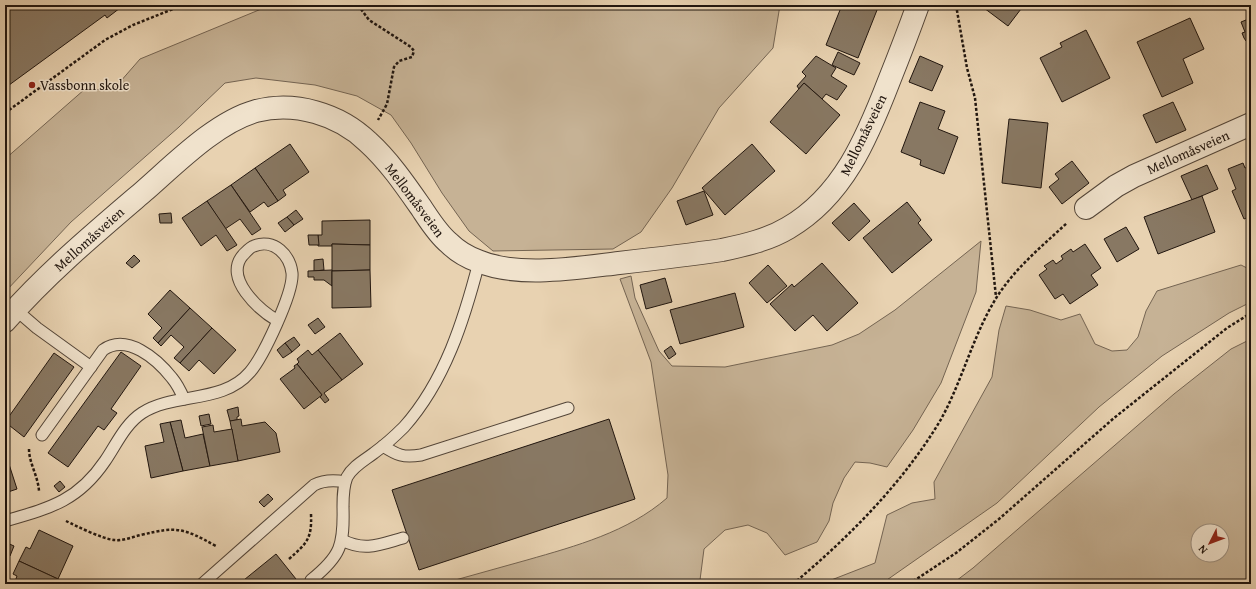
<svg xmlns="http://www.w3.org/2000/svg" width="1256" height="589" font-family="'Gentium Book Plus',serif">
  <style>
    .green { fill: #c6b295; stroke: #746452; fill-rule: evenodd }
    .building { fill: #887863; stroke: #21160f }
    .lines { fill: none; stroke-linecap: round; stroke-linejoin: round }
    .service-casing { stroke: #534538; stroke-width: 13 }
    .minor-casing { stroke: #534538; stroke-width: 24 }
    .path { stroke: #21160f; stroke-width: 2.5; stroke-dasharray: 3 2; stroke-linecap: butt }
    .service { stroke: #f0e2cc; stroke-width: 11 }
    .minor { stroke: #f0e2cc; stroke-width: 22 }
    .poi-dot { fill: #8f2418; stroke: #f0e2cc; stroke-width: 1.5 }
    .labels { text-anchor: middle; stroke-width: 3; stroke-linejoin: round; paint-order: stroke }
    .poi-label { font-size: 14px; fill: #21160f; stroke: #f0e2cc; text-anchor: start }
    .street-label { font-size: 14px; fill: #21160f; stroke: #f0e2cc }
  </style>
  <rect width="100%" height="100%" fill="#e8d2b1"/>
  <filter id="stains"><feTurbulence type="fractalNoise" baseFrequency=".005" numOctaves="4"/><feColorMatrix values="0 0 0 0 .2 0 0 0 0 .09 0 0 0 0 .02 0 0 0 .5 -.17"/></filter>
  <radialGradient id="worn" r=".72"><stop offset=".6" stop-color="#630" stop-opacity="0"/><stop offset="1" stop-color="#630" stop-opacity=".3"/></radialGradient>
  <!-- green -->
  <g class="green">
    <polygon points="271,5 780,5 773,48 719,108 672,188 641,232 613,249 493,251 469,231 442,193 411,143 391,115 357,96 315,85 256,78 225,83 179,127 71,222 5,292 5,159 85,89 113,90 140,59"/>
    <path d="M981,241L976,292L941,383L913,430L887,467L870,463L855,462L844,478L833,503L829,521L817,542L785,555L767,533L748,525L725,530L704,549L700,580L698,584H441C470,576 498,568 527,560C576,546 628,532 667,498L668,475L651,362L620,279L631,276L635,298L659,351L672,366L725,367L832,345L859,334L895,310Z"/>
    <polygon points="1241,265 1251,270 1251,302 1229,313 1162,356 1099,407 997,503 884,582 880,584 821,584 875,563 887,515 912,503 935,499 934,482 992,377 999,330 1006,306 1030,310 1061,320 1080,314 1095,344 1112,351 1127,350 1138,337 1146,311 1157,291"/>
    <path d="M1251,339V576L1243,584H952L973,568L1174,394L1231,349ZM1198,531H1222V555H1198Z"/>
  </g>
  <!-- building -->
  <g class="building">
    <polygon points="14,5 118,5 120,8 107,18 105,15 5,88 5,12"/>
    <polygon points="842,5 879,5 858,58 826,45"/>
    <polygon points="980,5 1024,5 1008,26"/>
    <polygon points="1190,18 1204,49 1183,59 1193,83 1162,97 1137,42"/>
    <polygon points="1251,18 1251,44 1249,40 1246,41 1244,38 1242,33 1245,32 1241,22"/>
    <polygon points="1086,30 1110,78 1062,102 1040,58 1062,47 1060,43"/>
    <polygon points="838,52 860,63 854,75 832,65"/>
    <polygon points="816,56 836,68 831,76 847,86 837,100 826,94 822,99 804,83 799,89 797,86 806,76 802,72"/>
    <polygon points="920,56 943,66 932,91 909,82"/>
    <polygon points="804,83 840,115 806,154 770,122"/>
    <polygon points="920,102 945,111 938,129 958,137 944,174 920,165 921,160 901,152"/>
    <polygon points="1173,102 1186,130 1156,143 1143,115"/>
    <polygon points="1009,119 1048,123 1041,188 1002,183"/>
    <polygon points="290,144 309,172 283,190 286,195 278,201 255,168"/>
    <polygon points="752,144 775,171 725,215 702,188"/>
    <polygon points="1072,161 1089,183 1062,204 1049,187 1059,179 1055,174"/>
    <polygon points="1243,163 1245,168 1251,166 1251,216 1244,219 1232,191 1236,189 1228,169"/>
    <polygon points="1207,165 1218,189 1192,200 1181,176"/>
    <polygon points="255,168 278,201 268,207 264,202 250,212 231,185"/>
    <polygon points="231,185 261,229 252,235 240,219 225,229 207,201"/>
    <polygon points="704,191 713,215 686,225 677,201"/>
    <polygon points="1202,196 1215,232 1158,254 1144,217"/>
    <polygon points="207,201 237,245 227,251 216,235 201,246 182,218"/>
    <polygon points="907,202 921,220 918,223 932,240 892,273 863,238"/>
    <polygon points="854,203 870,221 849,241 832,223"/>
    <polygon points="296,210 303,219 294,225 287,217"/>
    <polygon points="171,213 172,223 160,223 159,214"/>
    <polygon points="287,217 294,225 285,232 278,223"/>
    <polygon points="370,220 370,245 332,244 332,246 318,246 318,235 322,235 322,221"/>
    <polygon points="1126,227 1139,249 1117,262 1104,239"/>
    <polygon points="308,235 318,235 319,245 309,245"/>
    <polygon points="332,244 370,245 370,270 332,271"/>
    <polygon points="1085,244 1101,268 1091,275 1098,285 1070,304 1063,294 1055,299 1039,275 1047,269 1044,266 1053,260 1056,264 1063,259 1061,256 1071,249 1073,252"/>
    <polygon points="134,255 140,261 132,268 126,263"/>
    <polygon points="323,259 324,270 314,271 314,260"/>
    <polygon points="822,263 858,303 827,331 813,315 795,331 770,304 792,284 794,287"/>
    <polygon points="768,265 787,286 767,303 749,283"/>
    <polygon points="332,270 332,286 324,280 314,280 314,277 308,277 308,271"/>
    <polygon points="370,270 371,307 332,308 332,271"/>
    <polygon points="665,278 672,302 646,309 640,285"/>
    <polygon points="170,290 190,308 158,343 153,338 162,328 148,314"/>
    <polygon points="735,293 744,327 680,344 670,310"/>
    <polygon points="190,308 212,328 180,363 174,358 184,347 171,335 161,346 158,343"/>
    <polygon points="318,318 325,327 315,334 308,325"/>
    <polygon points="212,328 236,350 214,374 199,360 189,371 180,363"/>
    <polygon points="340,333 363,364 342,380 318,350"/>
    <polygon points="294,337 300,345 292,352 285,343"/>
    <polygon points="285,343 292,352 283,358 277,350"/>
    <polygon points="671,346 676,354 669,359 664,351"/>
    <polygon points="308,350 312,355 318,350 342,380 324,393 329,400 325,403 320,397 322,395 297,364 299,362 297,359"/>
    <polygon points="121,352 141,366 111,409 117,413 104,430 98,426 68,467 48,453"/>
    <polygon points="54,353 74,367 24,437 5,422"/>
    <polygon points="297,364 322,395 304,409 280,379 295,368 294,366"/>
    <polygon points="238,407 239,416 237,417 237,420 230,421 227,410"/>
    <polygon points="209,414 211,424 201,426 199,416"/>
    <polygon points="241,419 242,426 265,422 276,433 280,452 238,461 230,421"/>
    <polygon points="609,419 635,499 419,570 392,490"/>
    <polygon points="181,420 185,438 203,434 210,466 183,471 170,422"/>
    <polygon points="170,422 183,471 151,478 145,446 164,442 160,424"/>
    <polygon points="213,425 214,432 232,429 238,461 210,466 202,427"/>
    <polygon points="5,458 7,458 17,489 5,493"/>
    <polygon points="60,481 65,487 59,492 54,486"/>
    <polygon points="268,494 273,499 264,507 259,502"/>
    <polygon points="39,530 73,546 58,579 19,561 26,547 30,549"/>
    <polygon points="5,542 14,546 10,556 5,553"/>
    <polygon points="276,554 300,584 239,584"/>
    <polygon points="19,561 58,579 56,584 14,584 17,576 13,574"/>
  </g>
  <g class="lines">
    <defs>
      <g id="service">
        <polyline points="15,309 37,328 91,367"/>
        <path d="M42,435L103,350C127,333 157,359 172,378C177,384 181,392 184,399"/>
        <path d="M383,446C397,455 403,458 421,455L568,408"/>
        <path d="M5,521C50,508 78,501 105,461C116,445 125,424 142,413C175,392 223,404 250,372C263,357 294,292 292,273C291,264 287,256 280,250C273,244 263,242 254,246C250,247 246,252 243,255C223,278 259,310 278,321"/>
        <path d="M342,540C365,552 381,544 403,538"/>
        <path d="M311,580C341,556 344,545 343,507C343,497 343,486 347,477C353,466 365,460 374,453C385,445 395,436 404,427C445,381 464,320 479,262"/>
        <path d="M202,584L314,485C324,480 334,480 345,482"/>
      </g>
      <g id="minor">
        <polyline points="1086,208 1116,186 1134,176 1251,124"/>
        <path d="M5,321C47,273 96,232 144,191C175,164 216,122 256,111C295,101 339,114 368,142C389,161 406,186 422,209C430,221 438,234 449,243C457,251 467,257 478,261C518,278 577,268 619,263C654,259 688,255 722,250C745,245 768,240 788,228C843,196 867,138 889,81C899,56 909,30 918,5"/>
      </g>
    </defs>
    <!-- service casing -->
    <use href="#service" class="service-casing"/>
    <!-- minor casing -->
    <use href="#minor" class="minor-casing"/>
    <!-- path -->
    <g class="path">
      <polyline points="358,5 369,20 411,47 414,51 412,57 399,61 394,67 387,104 378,120"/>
      <polyline points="956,5 967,68 975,98 996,297"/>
      <polyline points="5,113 105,40 133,25 183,5"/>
      <path d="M29,449C29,463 38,476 39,491"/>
      <path d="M66,521C76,526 103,539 114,540C123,541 132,537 141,535C178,526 183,528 216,546"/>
      <path d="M289,559C307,543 312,539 311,514"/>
      <path d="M793,584C849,537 902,484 940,421C962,382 972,338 995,300C1013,270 1041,247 1067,223"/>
      <polyline points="909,584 956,553 999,519 1114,418 1227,328 1251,313"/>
    </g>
    <!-- service -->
    <use href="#service" class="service"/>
    <!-- minor -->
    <use href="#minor" class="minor"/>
  </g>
  <!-- markers -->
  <circle class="poi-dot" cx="32" cy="85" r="4"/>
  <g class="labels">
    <!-- poi labels -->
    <g class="poi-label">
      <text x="40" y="90">Vassbonn skole</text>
    </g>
    <!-- street labels -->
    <g class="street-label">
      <text transform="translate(863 135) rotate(-64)" y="5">Mellomåsveien</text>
      <text transform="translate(1188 152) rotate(-24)" y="5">Mellomåsveien</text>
      <text transform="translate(415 200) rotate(53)" y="5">Mellomåsveien</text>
      <text transform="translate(89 239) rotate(-42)" y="5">Mellomåsveien</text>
    </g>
  </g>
  <!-- margin -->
  <rect width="1256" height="589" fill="none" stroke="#e8d2b1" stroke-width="20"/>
  <rect x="6" y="6" width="1244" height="577" fill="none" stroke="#21160f" stroke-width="2"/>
  <rect x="10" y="10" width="1236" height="569" fill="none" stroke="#21160f"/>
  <!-- north arrow -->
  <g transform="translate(1210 543) rotate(228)"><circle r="19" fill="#f0e2cc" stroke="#9d9080"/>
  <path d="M0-3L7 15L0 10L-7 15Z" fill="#8f2418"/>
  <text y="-6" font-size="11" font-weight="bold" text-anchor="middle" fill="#21160f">N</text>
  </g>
  <rect width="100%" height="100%" filter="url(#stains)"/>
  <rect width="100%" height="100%" fill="url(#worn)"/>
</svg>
